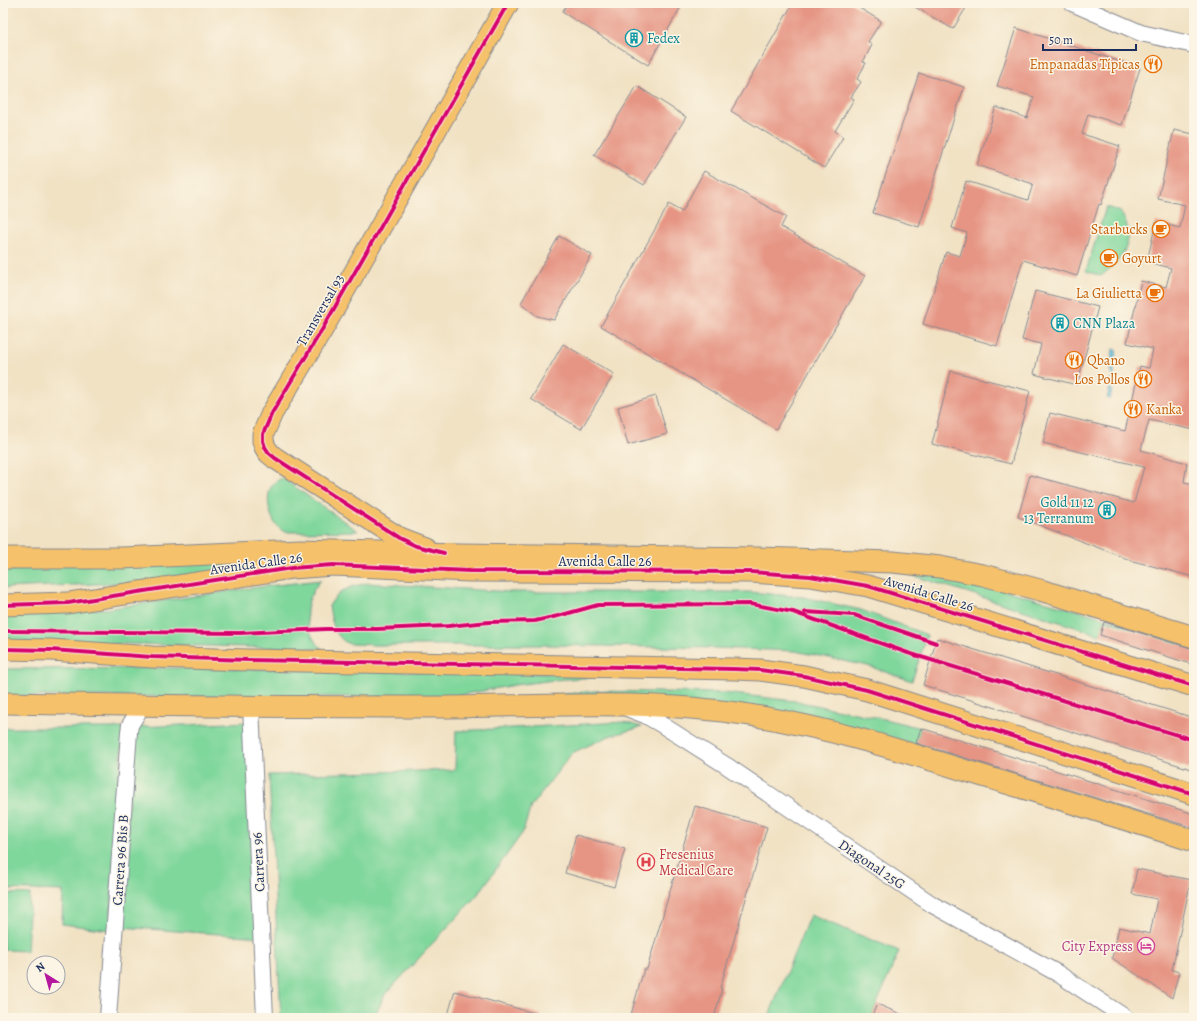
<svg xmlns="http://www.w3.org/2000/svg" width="1197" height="1021" font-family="Alegreya,serif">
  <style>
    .green { fill: #80d79c; stroke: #4e837d }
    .water { fill: #60c5de; stroke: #3e7a9e }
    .building { fill: #e69584 }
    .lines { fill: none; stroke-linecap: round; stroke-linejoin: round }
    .minor-casing { stroke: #868891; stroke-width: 18 }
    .major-casing { stroke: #868891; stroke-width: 23 }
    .minor { stroke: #fff; stroke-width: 16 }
    .major { stroke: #f5c16b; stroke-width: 21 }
    .cycleway-casing { stroke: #fcf5e5; stroke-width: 6 }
    .cycleway { stroke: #d6006c; stroke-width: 4 }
    .labels { text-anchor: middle; stroke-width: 3; stroke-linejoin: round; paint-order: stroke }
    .culture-label { font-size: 14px; fill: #0d838f; stroke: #fcf5e5; text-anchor: start }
    .food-label { font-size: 14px; fill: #c56008; stroke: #fcf5e5; text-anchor: end }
    .street-label { font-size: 14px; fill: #1b2f5e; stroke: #fcf5e5 }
    .health-label { font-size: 14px; fill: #be3a42; stroke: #fcf5e5; text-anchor: start }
    .hotel-label { font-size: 14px; fill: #b23c85; stroke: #fcf5e5; text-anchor: end }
  </style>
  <rect width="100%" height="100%" fill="#fcf5e5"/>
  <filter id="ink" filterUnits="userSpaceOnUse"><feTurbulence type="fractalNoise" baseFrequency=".025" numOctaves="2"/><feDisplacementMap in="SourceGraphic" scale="8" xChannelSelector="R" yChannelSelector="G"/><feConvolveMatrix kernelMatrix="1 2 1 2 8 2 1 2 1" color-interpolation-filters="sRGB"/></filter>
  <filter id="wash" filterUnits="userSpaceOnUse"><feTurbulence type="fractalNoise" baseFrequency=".012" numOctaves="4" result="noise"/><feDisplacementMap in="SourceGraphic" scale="16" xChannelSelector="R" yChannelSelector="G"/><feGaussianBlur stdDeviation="0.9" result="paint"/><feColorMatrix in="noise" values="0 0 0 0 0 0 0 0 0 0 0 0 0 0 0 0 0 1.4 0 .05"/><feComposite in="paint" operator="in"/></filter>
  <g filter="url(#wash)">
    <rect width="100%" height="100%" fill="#f1e2c4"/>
    <!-- green -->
    <g class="green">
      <path d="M1106,207L1121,212C1123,217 1127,224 1128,229C1131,250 1116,264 1101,276L1086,271Z"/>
      <path d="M282,478L358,531L292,532C289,532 285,532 283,531C270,524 264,497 272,486C275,482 278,480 282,478Z"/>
      <polygon points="347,555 146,582 3,588 3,565"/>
      <polygon points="891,569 943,573 1194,643 1194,648 1105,620 1100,635 966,592"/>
      <path d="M321,580C307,596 302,616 312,636C314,641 319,645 322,649L134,644L3,642V611L105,609L251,588Z"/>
      <path d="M368,583L513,592H749L803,597L861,610L927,635L912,681L868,666L795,651L714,648L548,645H373C367,644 352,645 347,643C334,636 331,619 329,606C340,589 349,587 368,583Z"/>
      <polygon points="197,668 622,675 554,680 514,685 450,697 3,696 3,669"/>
      <polygon points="594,691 724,693 795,701 880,718 921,728 916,745 898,745 549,696"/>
      <polygon points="252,722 261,937 120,927 133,732 138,727"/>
      <polygon points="624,722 642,727 609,736 572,753 531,806 523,832 479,893 384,996 374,1018 281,1018 269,775 455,770 456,731"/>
      <polygon points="7,728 123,728 110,930 62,924 63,891 3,889 3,730"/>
      <polygon points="3,893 30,894 27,951 3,950"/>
      <polygon points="810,915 899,951 871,1018 768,1018"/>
    </g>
    <!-- water -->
    <polygon class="water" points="1113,349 1117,350 1114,367 1114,380 1110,399 1107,398 1112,380 1111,369"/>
    <g id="blocks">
      <!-- building -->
      <g class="building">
        <polygon points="568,3 683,3 648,65 562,12"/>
        <polygon points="793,3 851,3 881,21 868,42 872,45 863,62 866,63 857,79 861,82 851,97 854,99 835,131 843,137 824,168 731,111"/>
        <polygon points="908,3 969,3 953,29"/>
        <polygon points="1016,28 1140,68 1122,125 1088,114 1082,134 1120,146 1101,205 1099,204 1077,276 1023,260 997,346 923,324 946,252 960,256 967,233 952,228 966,181 1028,200 1033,184 977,165 996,107 1027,118 1034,97 997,86"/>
        <polygon points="919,73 964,87 919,227 873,213"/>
        <polygon points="637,86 686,117 644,185 594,155"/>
        <polygon points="1174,130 1194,134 1194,430 1149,420 1141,450 1187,463 1184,482 1194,484 1194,577 1133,561 1018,517 1030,475 1134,503 1144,467 1043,443 1050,413 1125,431 1140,366 1149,368 1153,349 1127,343 1141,281 1166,287 1171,268 1147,262 1156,222 1180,228 1185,205 1158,199"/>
        <polygon points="704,171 786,217 781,227 865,276 776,429 601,326 669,204 682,212"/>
        <polygon points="559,236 592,255 554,320 537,316 521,303"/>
        <polygon points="1035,291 1098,307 1077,385 1034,374 1041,344 1022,340"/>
        <polygon points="563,344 614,374 581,429 531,399"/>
        <polygon points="951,371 1030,391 1011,464 932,444"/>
        <polygon points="656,396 667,434 628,445 618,407"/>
        <polygon points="1104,622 1194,649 1194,665 1100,635"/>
        <polygon points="937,638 1194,718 1194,770 923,685"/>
        <polygon points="921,728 1194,814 1194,828 916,743"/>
        <polygon points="695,806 767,827 720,988 722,989 714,1018 630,1018 644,969 647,969"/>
        <polygon points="576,835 625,849 614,887 565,873"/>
        <polygon points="1137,869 1191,880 1172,970 1179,972 1172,998 1112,958 1119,927 1150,934 1157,899 1132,894"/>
        <polygon points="455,991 541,1015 540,1018 447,1018"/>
        <polygon points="877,1004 910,1018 871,1018"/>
      </g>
    </g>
  </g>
  <g filter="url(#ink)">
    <use href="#blocks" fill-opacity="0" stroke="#868891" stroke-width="1"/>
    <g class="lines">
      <defs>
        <g id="minor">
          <polyline points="1072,3 1141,33 1194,45"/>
          <polyline points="251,706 265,1018"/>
          <polyline points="627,708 645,715 659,723 727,766 933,905 1057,973 1126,1018"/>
          <polyline points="108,1018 129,732 130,725 142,706"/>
        </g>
        <g id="major">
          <polyline points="425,548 399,538 275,458 269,453 265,447 263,441 263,434 272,413 323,328 508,3"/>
          <polyline points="3,558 122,558 300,550 460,554 757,558 893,562 940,567 983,575 1040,590 1194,637"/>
          <polyline points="3,605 68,603 292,568 333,565 470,571 751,572 810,576 868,586 1194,686"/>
          <polyline points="3,649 51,650 152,657 249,660 734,669 760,670 804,676 867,690 1194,794"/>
          <path d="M3,703C151,706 299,707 447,707C548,706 650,699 750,715C826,727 900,750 973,773C1047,795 1121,818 1194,841"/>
        </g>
      </defs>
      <!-- minor casing -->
      <use href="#minor" class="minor-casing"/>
      <!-- major casing -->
      <use href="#major" class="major-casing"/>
      <!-- minor -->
      <use href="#minor" class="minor"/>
      <!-- major -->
      <use href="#major" class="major"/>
      <defs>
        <g id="cycleway">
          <polyline points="444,553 416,546 399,538 275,458 269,453 265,447 263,441 263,434 272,413 323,328 508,3"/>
          <polyline points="3,605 68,603 292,568 333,565 470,571 751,572 810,576 868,586 1194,686"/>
          <polyline points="805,612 854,615 936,643"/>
          <polyline points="3,631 240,633 326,629 377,629 448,626 489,622 535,621 558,616 598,605 750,604 793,612 908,653 1194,740"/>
          <polyline points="3,649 51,650 152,657 249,660 734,669 760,670 804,676 867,690 1194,794"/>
        </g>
      </defs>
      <!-- cycleway casing -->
      <use href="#cycleway" class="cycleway-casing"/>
      <!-- cycleway -->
      <use href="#cycleway" class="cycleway"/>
    </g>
  </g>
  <!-- icons -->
  <defs>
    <symbol id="building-ring" viewBox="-11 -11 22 22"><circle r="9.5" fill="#fcf5e5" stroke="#0f9aa8" stroke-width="1.5"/><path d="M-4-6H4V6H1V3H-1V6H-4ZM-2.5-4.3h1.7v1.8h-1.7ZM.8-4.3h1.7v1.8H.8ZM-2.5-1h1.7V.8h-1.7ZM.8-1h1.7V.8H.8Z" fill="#0f9aa8"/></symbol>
    <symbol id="restaurant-ring" viewBox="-11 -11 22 22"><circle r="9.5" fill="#fcf5e5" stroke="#e8710a" stroke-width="1.5"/><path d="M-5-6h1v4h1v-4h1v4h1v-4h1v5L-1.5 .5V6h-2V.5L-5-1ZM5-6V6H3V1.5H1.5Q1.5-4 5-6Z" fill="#e8710a"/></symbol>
    <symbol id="cafe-ring" viewBox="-11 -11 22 22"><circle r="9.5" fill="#fcf5e5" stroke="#e8710a" stroke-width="1.5"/><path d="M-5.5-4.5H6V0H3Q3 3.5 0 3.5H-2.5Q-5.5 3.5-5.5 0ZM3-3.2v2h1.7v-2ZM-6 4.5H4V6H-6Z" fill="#e8710a"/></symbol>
    <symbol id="hospital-ring" viewBox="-11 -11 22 22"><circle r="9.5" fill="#fcf5e5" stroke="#e0444e" stroke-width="1.5"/><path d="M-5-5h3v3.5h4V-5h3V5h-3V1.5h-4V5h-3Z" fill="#e0444e"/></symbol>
    <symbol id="hotel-ring" viewBox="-11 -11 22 22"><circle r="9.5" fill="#fcf5e5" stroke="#d1479c" stroke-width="1.5"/><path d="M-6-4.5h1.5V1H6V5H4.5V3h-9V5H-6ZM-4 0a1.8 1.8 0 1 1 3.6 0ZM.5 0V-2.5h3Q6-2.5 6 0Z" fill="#d1479c"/></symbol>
  </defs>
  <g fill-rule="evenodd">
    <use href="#building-ring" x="624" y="28" width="20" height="20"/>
    <use href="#restaurant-ring" x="1143" y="54" width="20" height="20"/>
    <use href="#cafe-ring" x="1151" y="219" width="20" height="20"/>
    <use href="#cafe-ring" x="1099" y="248" width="20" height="20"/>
    <use href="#cafe-ring" x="1145" y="283" width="20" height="20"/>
    <use href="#building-ring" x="1050" y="313" width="20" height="20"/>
    <use href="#restaurant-ring" x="1064" y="350" width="20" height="20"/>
    <use href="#restaurant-ring" x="1133" y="369" width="20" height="20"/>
    <use href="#restaurant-ring" x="1123" y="399" width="20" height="20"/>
    <use href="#building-ring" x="1097" y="500" width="20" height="20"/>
    <use href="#hospital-ring" x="636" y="852" width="20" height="20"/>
    <use href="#hotel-ring" x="1136" y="936" width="20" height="20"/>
  </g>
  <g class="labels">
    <!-- culture labels -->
    <g class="culture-label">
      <text x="647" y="43">Fedex</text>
      <text x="1073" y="328">CNN Plaza</text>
      <text x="1094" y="507" text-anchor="end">Gold 11 12<tspan x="1094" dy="16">13 Terranum</tspan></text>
    </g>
    <!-- food labels -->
    <g class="food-label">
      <text x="1140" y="69">Empanadas Típicas</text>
      <text x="1148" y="234">Starbucks</text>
      <text x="1122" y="263" text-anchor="start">Goyurt</text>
      <text x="1142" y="298">La Giulietta</text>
      <text x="1087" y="365" text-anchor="start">Qbano</text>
      <text x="1130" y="384">Los Pollos</text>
      <text x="1146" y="414" text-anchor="start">Kanka</text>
    </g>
    <!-- street labels -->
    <g class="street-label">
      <text transform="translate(320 310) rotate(-60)" y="5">Transversal 93</text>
      <text x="605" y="566">Avenida Calle 26</text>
      <text transform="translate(256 563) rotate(-8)" y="5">Avenida Calle 26</text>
      <text transform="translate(929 593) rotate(17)" y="5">Avenida Calle 26</text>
      <text transform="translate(120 860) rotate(-86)" y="5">Carrera 96 Bis B</text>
      <text transform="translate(258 862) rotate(-93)" y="5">Carrera 96</text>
      <text transform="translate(872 864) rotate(34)" y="5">Diagonal 25G</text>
    </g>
    <!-- health labels -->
    <g class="health-label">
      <text x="659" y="859">Fresenius<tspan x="659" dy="16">Medical Care</tspan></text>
    </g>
    <!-- hotel labels -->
    <g class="hotel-label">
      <text x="1133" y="951">City Express</text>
    </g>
  </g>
  <!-- margin -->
  <rect width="1197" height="1021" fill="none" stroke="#fcf5e5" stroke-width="16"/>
  <!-- north arrow -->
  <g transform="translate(46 975) rotate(323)"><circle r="19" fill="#fcf5e5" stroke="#a2a6af"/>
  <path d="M0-3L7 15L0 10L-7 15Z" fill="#b5179e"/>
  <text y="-6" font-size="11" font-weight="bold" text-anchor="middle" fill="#1b2f5e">N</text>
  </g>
  <!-- scale -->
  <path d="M1043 44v6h93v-6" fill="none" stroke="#1b2f5e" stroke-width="2"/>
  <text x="1049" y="44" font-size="12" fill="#1b2f5e" stroke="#fcf5e5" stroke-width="3" paint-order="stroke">50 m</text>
</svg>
